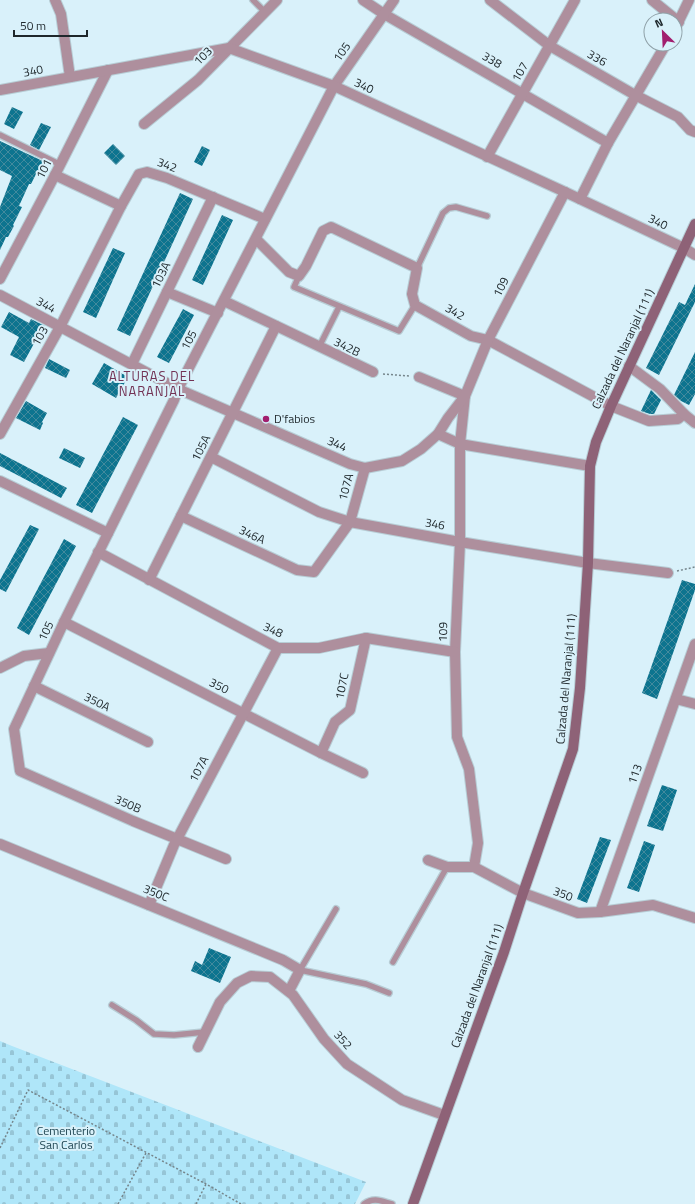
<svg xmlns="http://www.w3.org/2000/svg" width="695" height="1204" font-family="'Titillium Web',sans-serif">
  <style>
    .cemetery { fill: url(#cemetery-stones) }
    .building { fill: url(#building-cross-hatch) }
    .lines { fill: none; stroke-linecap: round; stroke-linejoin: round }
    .service-casing { stroke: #b7cdd5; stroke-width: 8 }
    .minor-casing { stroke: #b7cdd5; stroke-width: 12 }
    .tertiary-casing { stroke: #b7cdd5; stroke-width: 12 }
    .secondary-casing { stroke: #b7cdd5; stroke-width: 12 }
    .path { stroke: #75858b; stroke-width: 1.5; stroke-dasharray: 2 2; stroke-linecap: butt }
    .service { stroke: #ae8f9d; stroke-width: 5.5 }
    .minor { stroke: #ae8f9d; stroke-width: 10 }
    .tertiary { stroke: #ae8f9d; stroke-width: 10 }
    .secondary { stroke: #8e6277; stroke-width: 10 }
    .poi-dot { fill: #a11e6e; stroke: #d9f1fa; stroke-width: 1.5 }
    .labels { text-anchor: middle; stroke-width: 4; stroke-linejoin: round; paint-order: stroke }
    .street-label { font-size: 12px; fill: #1e272b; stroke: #d9f1fa }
    .poi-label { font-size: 12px; fill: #1e272b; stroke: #d9f1fa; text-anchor: start }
    .park-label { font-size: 12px; fill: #1c4350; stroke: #d9f1fa }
    .neighbourhood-label { font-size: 13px; letter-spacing: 1px; fill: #723254; stroke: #d9f1fa }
  </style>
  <defs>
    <pattern id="cemetery-stones" width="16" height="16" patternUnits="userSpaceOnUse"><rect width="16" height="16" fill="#afe6f9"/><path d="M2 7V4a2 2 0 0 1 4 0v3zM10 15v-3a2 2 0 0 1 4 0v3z" fill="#96c5d6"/></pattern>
    <pattern id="building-cross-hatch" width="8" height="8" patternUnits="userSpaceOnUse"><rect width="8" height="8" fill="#0d748f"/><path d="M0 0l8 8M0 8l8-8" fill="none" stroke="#428a9d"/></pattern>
  </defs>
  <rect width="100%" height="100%" fill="#d9f1fa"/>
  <!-- cemetery -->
  <polygon class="cemetery" points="0,1041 12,1046 366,1182 355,1204 0,1204"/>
  <!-- building -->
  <g class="building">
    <polygon points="12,107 23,112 14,129 4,124"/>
    <polygon points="41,123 51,127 39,150 30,145"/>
    <polygon points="0,141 47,163 40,176 36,174 31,184 29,184 19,206 22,207 13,225 14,226 8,237 6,237 0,250 0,207 12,176 0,170"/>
    <polygon points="113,144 125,156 116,165 104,153"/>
    <polygon points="202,146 210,150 202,166 194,162"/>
    <polygon points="180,193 193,199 130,336 117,330"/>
    <polygon points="222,215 233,220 203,285 192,280"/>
    <polygon points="113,248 125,253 96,318 83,312"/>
    <polygon points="695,284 695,302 659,375 646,368 679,302 685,305"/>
    <polygon points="183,309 194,315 169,363 157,357"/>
    <polygon points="9,312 29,323 31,319 45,326 39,337 38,336 24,362 10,355 19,337 1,327"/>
    <polygon points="695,352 695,394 689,405 681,401 674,395"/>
    <polygon points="49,359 70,370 66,378 45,368"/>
    <polygon points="104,363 128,377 116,398 92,384"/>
    <polygon points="651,390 661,400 654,414 650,414 641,411"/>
    <polygon points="26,401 47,413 42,422 43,423 40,430 16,418"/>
    <polygon points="123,417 138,425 92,513 76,505"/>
    <polygon points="64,448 85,458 80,468 59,458"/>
    <polygon points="0,453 67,488 61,498 0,466"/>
    <polygon points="30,525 39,529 6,592 0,589 0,580"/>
    <polygon points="64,539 76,546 29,635 17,628"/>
    <polygon points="682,580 695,584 695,590 657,699 642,693"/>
    <polygon points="662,785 677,790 663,831 647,826"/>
    <polygon points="600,837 611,840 587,903 577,899"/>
    <polygon points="644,841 655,845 639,892 627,888"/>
    <polygon points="209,948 231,957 220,983 191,971 195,961 202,965"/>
  </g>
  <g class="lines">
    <defs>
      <g id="service">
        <polyline points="253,0 265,12"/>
        <polyline points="0,135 61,165"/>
        <polyline points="417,268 443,213 449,208 456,207 487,216"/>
        <polyline points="299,276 294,287 399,331 415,305"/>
        <polyline points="319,347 339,307"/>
        <polyline points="336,909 300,970 366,984 389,993"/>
        <polyline points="393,962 447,867"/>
        <polyline points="112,1005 136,1020 154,1034 174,1035 205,1032"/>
        <path d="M364,1204C374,1197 381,1201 392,1204"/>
      </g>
      <g id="minor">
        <polyline points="55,0 61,14 70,77"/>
        <polyline points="363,0 384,14 608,143"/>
        <polyline points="490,0 550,46 635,95 678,117 690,130 695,132"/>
        <polyline points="652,0 679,22"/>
        <polyline points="675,29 689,0"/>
        <polyline points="144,124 198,80 277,0"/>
        <polyline points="487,157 575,0"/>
        <polyline points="55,175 121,206"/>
        <polyline points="580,199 608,143 666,44"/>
        <polyline points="256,239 289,272 299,276 306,266 323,231 331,227 417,268 412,294 415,305 471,336 488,340 611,406 649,421 678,419 684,414"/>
        <polyline points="684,248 695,255"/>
        <polyline points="0,279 55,175 108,70"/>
        <polyline points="167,292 218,313"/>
        <polyline points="0,295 178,389 350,464 365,468 402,461 421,449 438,434 460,444 590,466"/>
        <polyline points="224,301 373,372"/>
        <polyline points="132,364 213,197"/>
        <polyline points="629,366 660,389 684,414 695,423"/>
        <polyline points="419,377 465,396 460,444 460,542 455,652 457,737 469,769 478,843 474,867"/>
        <polyline points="0,434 60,327 121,206 139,174 147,172 167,178 265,219"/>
        <polyline points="438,434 448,418 465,396 488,340 565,192"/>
        <polyline points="211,457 319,512 350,522 460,542 588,563 668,573"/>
        <polyline points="0,481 108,533"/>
        <polyline points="181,516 297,570 314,572 350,522 365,468"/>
        <polyline points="98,552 278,648 319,648 366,638 455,652"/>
        <polyline points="149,580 276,326"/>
        <polyline points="64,622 321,753 363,773"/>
        <polyline points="0,668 24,656 49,653"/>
        <polyline points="34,686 148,742"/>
        <polyline points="676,699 695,704"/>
        <polyline points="321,753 335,722 350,710 366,638"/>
        <polyline points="0,844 283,960 300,970 289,991"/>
        <polyline points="226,859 133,821 20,771 14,729 64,622 174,400 178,389 334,86 394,0"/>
        <polyline points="428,860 447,867 474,867 523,893"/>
        <polyline points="149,905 174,845 278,648"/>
        <polyline points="600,912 695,644"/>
        <polyline points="198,1047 220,1002 237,983 251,976 270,977 293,995 324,1039 347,1064 402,1100 444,1115"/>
      </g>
      <g id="tertiary">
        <polyline points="0,90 229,48 334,86 565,192 684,248"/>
        <polyline points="523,893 578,913 600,912 653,905 695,918"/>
      </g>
      <polyline id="secondary" points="413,1204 504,952 523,893 573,749 580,688 588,563 590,466 596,442 611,406 695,224"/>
    </defs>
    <!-- service casing -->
    <use href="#service" class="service-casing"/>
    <!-- minor casing -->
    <use href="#minor" class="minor-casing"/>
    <!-- tertiary casing -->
    <use href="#tertiary" class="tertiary-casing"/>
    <!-- secondary casing -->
    <use href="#secondary" class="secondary-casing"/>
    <!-- path -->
    <g class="path">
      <polyline points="383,374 409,376"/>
      <polyline points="677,571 695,567"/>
      <polyline points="0,1148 28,1090 206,1184 241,1204"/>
      <polyline points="118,1204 146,1153"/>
      <polyline points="196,1204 206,1184"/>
    </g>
    <!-- service -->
    <use href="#service" class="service"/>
    <!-- minor -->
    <use href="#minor" class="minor"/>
    <!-- tertiary -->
    <use href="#tertiary" class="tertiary"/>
    <!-- secondary -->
    <use href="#secondary" class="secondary"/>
  </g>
  <!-- markers -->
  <circle class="poi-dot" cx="266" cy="419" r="4"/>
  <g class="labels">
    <!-- street labels -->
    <g class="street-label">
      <text transform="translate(342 52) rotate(-55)" y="4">105</text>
      <text transform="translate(203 56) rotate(-45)" y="4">103</text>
      <text transform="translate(597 58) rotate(30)" y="4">336</text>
      <text transform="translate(492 60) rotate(30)" y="4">338</text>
      <text transform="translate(33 71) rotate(-10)" y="4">340</text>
      <text transform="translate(520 72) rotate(-60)" y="4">107</text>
      <text transform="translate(364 86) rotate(25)" y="4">340</text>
      <text transform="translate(167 165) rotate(20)" y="4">342</text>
      <text transform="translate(44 169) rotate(-63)" y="4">101</text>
      <text transform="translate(658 222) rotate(25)" y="4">340</text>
      <text transform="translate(161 275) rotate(-64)" y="4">103A</text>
      <text transform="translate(501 287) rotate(-63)" y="4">109</text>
      <text transform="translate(46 305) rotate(28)" y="4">344</text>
      <text transform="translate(455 312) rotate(29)" y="4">342</text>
      <text transform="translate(40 336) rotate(-61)" y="4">103</text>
      <text transform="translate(189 340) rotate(-62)" y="4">105</text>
      <text transform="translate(347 347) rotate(26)" y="4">342B</text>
      <text transform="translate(623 349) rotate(-65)" y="4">Calzada del Naranjal (111)</text>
      <text transform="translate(337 444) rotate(23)" y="4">344</text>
      <text transform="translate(201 448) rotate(-64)" y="4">105A</text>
      <text transform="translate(346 487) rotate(-75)" y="4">107A</text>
      <text transform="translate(435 524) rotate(10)" y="4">346</text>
      <text transform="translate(252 535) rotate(25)" y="4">346A</text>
      <text transform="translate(273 630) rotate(24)" y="4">348</text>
      <text transform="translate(46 631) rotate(-65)" y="4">105</text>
      <text transform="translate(443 632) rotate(-88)" y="4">109</text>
      <text transform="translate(566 679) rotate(-85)" y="4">Calzada del Naranjal (111)</text>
      <text transform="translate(219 686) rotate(27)" y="4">350</text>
      <text transform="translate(342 686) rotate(-78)" y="4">107C</text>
      <text transform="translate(97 702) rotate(26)" y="4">350A</text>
      <text transform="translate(199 769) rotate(-62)" y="4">107A</text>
      <text transform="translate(635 774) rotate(-70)" y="4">113</text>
      <text transform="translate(128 804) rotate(23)" y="4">350B</text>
      <text transform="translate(156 893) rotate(22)" y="4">350C</text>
      <text transform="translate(563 894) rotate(20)" y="4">350</text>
      <text transform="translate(477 986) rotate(-70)" y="4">Calzada del Naranjal (111)</text>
      <text transform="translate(343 1040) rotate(48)" y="4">352</text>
    </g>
    <!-- poi labels -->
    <g class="poi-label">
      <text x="274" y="423">D'fabios</text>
    </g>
    <!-- park labels -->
    <g class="park-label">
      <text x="66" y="1135">Cementerio<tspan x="66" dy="14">San Carlos</tspan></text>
    </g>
    <!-- neighbourhood labels -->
    <g class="neighbourhood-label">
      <text x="152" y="381">ALTURAS DEL<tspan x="152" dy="15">NARANJAL</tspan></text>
    </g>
  </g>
  <!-- north arrow -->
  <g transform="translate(663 32) rotate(336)"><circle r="19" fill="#d9f1fa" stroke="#8ea0a7"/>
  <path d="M0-3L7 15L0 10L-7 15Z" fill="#a11e6e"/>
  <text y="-6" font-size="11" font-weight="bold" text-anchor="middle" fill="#1e272b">N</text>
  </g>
  <!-- scale -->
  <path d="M14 30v6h73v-6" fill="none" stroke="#1e272b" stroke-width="2"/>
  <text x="20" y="30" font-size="12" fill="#1e272b" stroke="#d9f1fa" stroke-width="3" paint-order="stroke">50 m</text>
</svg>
